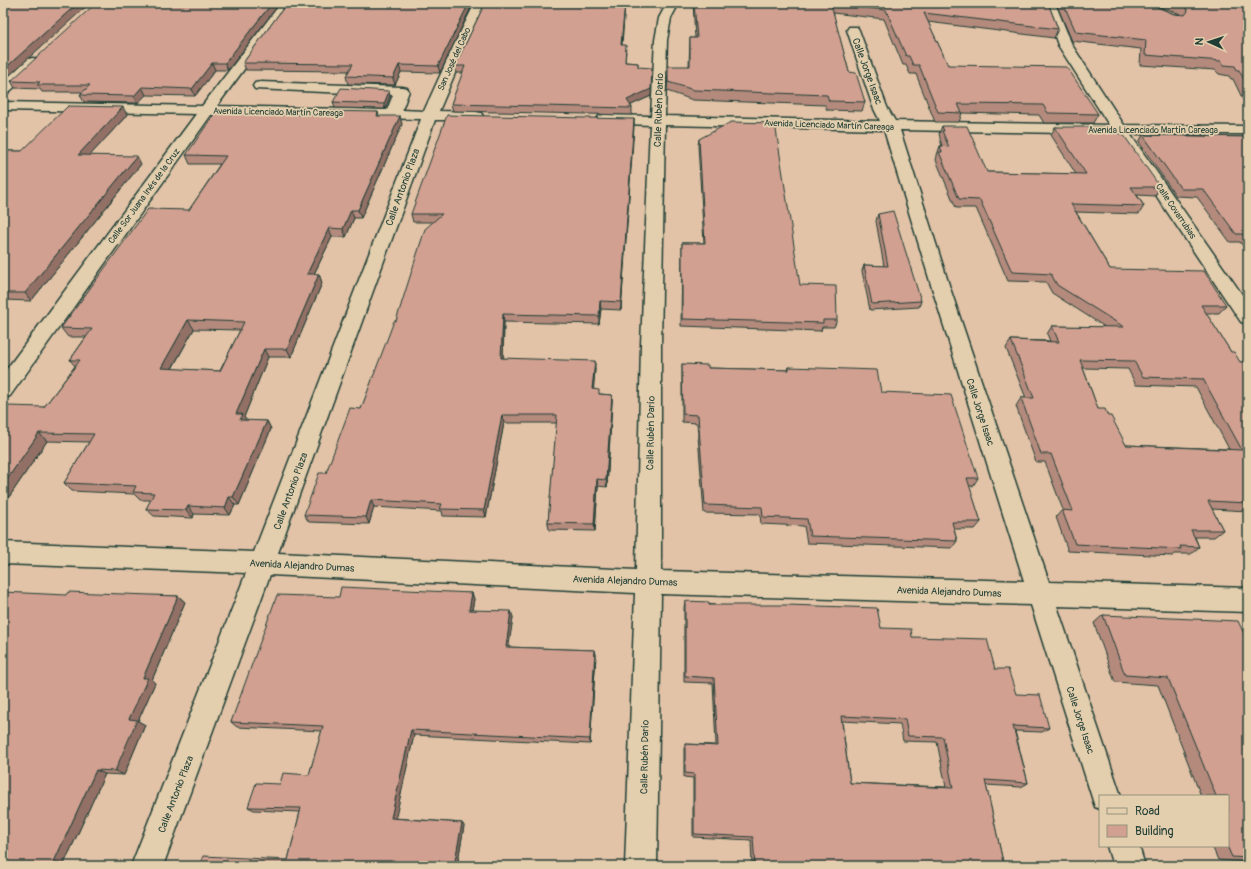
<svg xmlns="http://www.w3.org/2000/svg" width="1251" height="869" font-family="Pangolin,sans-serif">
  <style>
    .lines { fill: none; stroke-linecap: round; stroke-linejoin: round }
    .minor-casing { stroke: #1f3d34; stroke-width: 3 }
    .minor { fill: #e3cead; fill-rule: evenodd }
    .wall { fill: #b48a7d; stroke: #1f3d34; fill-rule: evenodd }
    .shaded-wall { fill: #927066; stroke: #1f3d34 }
    .building { fill: #d1a091; stroke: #1f3d34; fill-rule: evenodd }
    .labels { text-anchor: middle; stroke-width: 3.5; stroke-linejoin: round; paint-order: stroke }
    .far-street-label { font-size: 9px; fill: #1f3d34; stroke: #e3cead }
    .street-label { font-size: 10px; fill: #1f3d34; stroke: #e3cead }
  </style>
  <rect width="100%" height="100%" fill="#e2c3a7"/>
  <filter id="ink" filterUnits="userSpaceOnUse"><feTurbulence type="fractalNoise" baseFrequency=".025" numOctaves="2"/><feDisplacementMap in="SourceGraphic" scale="8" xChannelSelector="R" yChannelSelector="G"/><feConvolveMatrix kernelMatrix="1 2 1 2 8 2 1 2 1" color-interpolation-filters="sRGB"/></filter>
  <g filter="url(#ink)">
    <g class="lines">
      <defs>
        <g id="minor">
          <path d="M281,3H293L217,106L387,110L393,95L255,89L253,86L255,83L260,82L402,87L407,88L409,91L402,110L424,111L454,45L475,3H487L467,45L439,111L476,112L481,113L483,116L481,119L476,120H435L278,553L636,570L641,345L650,125L604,123L599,122L597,119L599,116L604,115L651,116L655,40L659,18L667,3H679L671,18L667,40L665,116L880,121L873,107L847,30L849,27H857L859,30L887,107L895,121L1109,125L1058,45L1043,3H1055L1072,45L1124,125L1248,126V134H1130L1248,303V324L1241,322L1115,134L900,130L950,288L1049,582L1248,588V612L1057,606L1121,796H1100V809L1095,807L1031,605L661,594L657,866H625L635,593L270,575L163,866H131L246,573L3,564V542L254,552L421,119L211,115L10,396L3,398V374L196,114L3,110V102L202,106ZM665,125L884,130L932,288L1024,581L661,571V345Z"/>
          <polygon points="33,58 38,59 40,62 38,65 8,93 3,94 3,82 28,59"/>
          <polygon points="1107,846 1139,846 1145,866 1113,866"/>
        </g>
      </defs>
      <!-- minor casing -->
      <use href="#minor" class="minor-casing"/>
      <!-- minor -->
      <use href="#minor" class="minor"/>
    </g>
    <!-- wall -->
    <g class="wall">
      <polygon points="280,3 228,70 215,70 195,96 146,95 138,103 84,102 80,95 82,92 42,92 40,89 15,88 11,81"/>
      <polygon points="287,3 473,3 440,73 401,72 395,85 348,84 346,76 349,71 246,70 243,63"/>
      <polygon points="485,3 625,3 622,45 626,52 625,62 638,63 638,67 651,96 631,105 632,108 632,115 453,111 451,104 463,73 456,73 455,66"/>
      <polygon points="693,3 1048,3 1058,29 1054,38 928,22 948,65 1098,114 1093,123 1044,123 1039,115 962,113 959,122 935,122 916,74 910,74 906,65 903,65 884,19 833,13 849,72 865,102 862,111 827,110 825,105 693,100 667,91 668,75 689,66 690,38 695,38"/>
      <polygon points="1056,3 1153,3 1157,7 1174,14 1180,14 1160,7 1156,3 1248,3 1248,110 1233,79 1231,79 1229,76 1219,74 1215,70 1140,65 1141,49 1072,41"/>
      <polygon points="390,96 385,109 335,108 333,102"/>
      <path d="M378,112L379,116L402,124L361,218H354L346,237H332L314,274H319L322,283L291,357H268L244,417L246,421H267L271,429L239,505H235L230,515L194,514L193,518L154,516L146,509L151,500H140L134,494L72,491L64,483L89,442L47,441L3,506V412L44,407L75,366L70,360L86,337H68L61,328L189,210L220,164H190L186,155L324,115ZM194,329L240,330L220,371L172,369Z"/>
      <polygon points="127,115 90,155 141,164 31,301 3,300 3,151 22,151"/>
      <polygon points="634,119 621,310 601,309 599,324 504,322 503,358 595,369 593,389 600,394 612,395 612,402 607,487 598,486 595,531 549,530 548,523 557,423 504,423 486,517 443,516 442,511 374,507 369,524 309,522 304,515 361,409 396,321 433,222 413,222 411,214"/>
      <path d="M942,126L987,172L1076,174L1051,135L1055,127L1108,132L1160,187L1155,196L1137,195L1144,206L1139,214L1076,212L1110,269L1226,305L1219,313H1206L1231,352L1240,362H1248V510L1247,511L1212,509L1223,530L1214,537H1195L1199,547L1191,554H1175L1173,556L1068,551L1056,517L1062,510H1063L1045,462H1036L1016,406L1021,398H1026L1006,348L1011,340L1050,341L1047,334L1052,326L1105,327L1052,293L1046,282L1008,281L976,208H956L936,160L937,156V155L940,146H942L940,139V137L939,134ZM1083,368L1128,369L1136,385L1196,387L1229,449L1126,445L1108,416L1098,409Z"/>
      <polygon points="1143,135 1248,137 1248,253 1240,242 1230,242 1197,197 1176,196 1139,142"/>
      <polygon points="699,139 800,285 837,320 834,327 822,327 821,331 681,326 682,243 704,243 698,146"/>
      <polygon points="878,214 921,301 919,307 870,310 862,271 864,265 884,266 876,221"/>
      <polygon points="682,364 708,368 788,370 789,367 881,392 978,478 973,486 969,486 981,522 975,529 954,529 957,541 952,548 807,543 804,526 761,524 760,514 704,513 697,423 682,422"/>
      <polygon points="472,593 474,599 472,610 513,617 508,647 595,650 596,655 590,744 414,735 395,818 462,823 464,826 457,866 199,866 288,860 300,812 254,810 248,807 280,784 309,775 322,731 237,727 231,722 339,597"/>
      <polygon points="66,595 178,596 185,602 152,680 155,683 138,721 145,725 124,775 105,774 63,866"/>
      <path d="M685,601L881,628L912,637L995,669L1016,694L1049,728L1042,732L1015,731L1028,783L1021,787L986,785L1003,862L1050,866H752L751,840L693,837V778L684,777V749L685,744L716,745L713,683L684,682V608ZM842,721L900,724L903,741L937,742L946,787L850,783Z"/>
      <polygon points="1103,615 1248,642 1248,862 1218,860 1212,846 1228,846 1228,796 1201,796 1158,685 1115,682 1094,623"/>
    </g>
    <!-- shaded-wall -->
    <g class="shaded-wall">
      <polygon points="78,3 90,3 3,81 3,70"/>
      <polygon points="272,3 280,3 228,70 225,63"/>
      <polygon points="469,3 473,3 440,73 438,66"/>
      <polygon points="625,3 621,52 621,45"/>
      <polygon points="212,63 215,70 195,96 192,89"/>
      <polygon points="399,65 401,72 395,85 393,78"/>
      <polygon points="652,68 651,96 627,107 627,100"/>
      <polygon points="142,87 146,95 138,103 134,96"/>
      <polygon points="389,91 390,96 385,109 384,104"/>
      <polygon points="123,107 127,115 83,163 78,155"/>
      <polygon points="400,116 402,124 361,218 358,210"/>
      <polygon points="634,119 634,127 621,310 621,302"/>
      <polygon points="137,156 141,164 31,301 25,293"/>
      <polygon points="351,210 354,218 346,237 343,229"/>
      <polygon points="329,228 332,237 310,282 307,274"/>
      <polygon points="319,274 322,283 291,357 287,349"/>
      <polygon points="600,301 601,309 599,324 599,316"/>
      <polygon points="503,314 504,322 503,365 501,358"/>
      <polygon points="188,320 194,329 167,377 161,368"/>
      <polygon points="264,349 268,357 244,417 248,422 245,428 236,414"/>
      <polygon points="595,361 595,369 593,397 592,389"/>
      <polygon points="612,395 612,402 607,487 606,480"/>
      <polygon points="502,415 504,423 486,517 484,510"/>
      <polygon points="267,421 271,429 239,505 233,497"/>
      <polygon points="39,433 47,441 3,506 3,485"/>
      <polygon points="597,479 598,486 595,531 594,524"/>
      <polygon points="229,497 235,505 230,515 225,508"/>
      <polygon points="371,500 374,507 369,524 366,517"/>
      <polygon points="188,506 194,514 193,518 186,510"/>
      <polygon points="472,593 474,599 471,615 469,610"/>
      <polygon points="178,596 185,602 152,680 155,683 138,721 145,725 124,775 115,771 129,719 143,678"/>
      <polygon points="511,611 513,617 508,652 506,647"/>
      <polygon points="595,650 596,655 590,744 590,739"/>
      <polygon points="411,730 414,735 395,821 391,818"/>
      <polygon points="96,770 105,774 63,866 52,866"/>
      <polygon points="462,823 464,826 457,866 454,866"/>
    </g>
    <!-- building -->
    <g class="building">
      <polygon points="3,3 78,3 3,70"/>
      <polygon points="96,3 272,3 225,63 212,63 192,89 142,87 134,96 80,95 90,85 37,85 40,82 11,81"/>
      <polygon points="287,3 469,3 438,66 399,65 393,78 346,76 353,64 243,63"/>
      <polygon points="485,3 625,3 621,45 626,45 625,62 638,63 638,67 652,68 651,89 627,100 632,108 451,104 465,66 455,66"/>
      <polygon points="694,3 1048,3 1058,29 924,13 948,65 1067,67 1098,114 1048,113 1043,105 958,104 962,113 938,112 919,65 913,65 909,56 906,56 886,10 831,4 849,72 856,73 865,102 829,101 827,95 694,90 668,82 668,66 690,66 690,38 697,38"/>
      <polygon points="1063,3 1153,3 1157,7 1174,14 1185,15 1188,11 1185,6 1178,3 1248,3 1248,87 1239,70 1237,70 1235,66 1224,65 1221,61 1145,55 1146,40 1076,32"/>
      <polygon points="341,88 389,91 384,104 333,102"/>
      <polygon points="68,106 123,107 78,155 137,156 25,293 3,293 3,151 22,151"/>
      <path d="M326,111L378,112L377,116H400L358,210H351L343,229L329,228L307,274H319L287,349H264L236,414H242L240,420L267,421L233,497H229L225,508L188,506L186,510L146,509L154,493L133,492L136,486L64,483L94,434L39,433L3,485V412L7,406L44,407L80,360H70L92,329L61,328L148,209L189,210L226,156L186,155L215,113L324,115ZM188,320L244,322L220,371L161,368Z"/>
      <polygon points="447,115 634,119 621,302 600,301 599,316 503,314 501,358 595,361 592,389 599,390 599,394 612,395 606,480 597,479 594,524 548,523 557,415 502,415 484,510 440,509 442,504 371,500 366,517 304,515 319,473 326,473 350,408 361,409 394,321 396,321 425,229 442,214 411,214"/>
      <polygon points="731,122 775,123 800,285 836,286 837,320 823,320 823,323 682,319 682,243 705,243 699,139"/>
      <path d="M942,126H967L987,172L1086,174L1055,127H1105L1108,132L1123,134L1160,187H1131L1144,206L1071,204L1110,269L1204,271L1226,305H1201L1231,352H1234L1240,362H1248V503L1208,501L1223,530H1191L1199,547L1180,546L1181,549L1075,544L1062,510L1073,511L1051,454H1041L1021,398H1034L1011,340L1059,342L1052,326L1124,327L1057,285L1051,274L1012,272L980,200L959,199L939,152H942L940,146L949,147L942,131H944ZM1080,360L1134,361L1143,377L1203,379L1242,450L1126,445L1111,416H1108L1105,409H1098Z"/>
      <polygon points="1143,135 1248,137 1248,237 1246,234 1236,234 1203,189 1181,189"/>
      <polygon points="893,211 921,301 872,304 864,265 888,266 878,214"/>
      <polygon points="682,364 708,365 708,368 789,370 789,367 877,370 881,392 951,395 978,478 967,478 981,522 952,522 957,541 810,536 807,519 763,517 762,507 705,505 698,415 683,414"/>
      <polygon points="341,587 472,593 469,610 511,611 506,647 595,650 590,739 411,730 391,818 462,823 454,866 199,866 203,856 288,860 301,808 248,807 256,783 280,784 283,773 309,775 323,726 231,722 277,595 339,597"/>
      <polygon points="3,592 66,595 68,592 178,596 143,678 148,678 129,719 137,720 115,771 96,770 52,866 3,866"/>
      <path d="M685,601L709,602V605H787L877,608L881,628L911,629L912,637L987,639L995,669H1008L1016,694L1040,695L1049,728L1013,726L1028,783L985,780L1003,862L1050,866H755L753,837L694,834V774L685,773V744L718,746L714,678L685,676ZM841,716L905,719L908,736L943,737L953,788L850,783Z"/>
      <polygon points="1103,615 1238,621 1248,642 1248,858 1232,857 1227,846 1228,846 1228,796 1216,796 1168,678 1125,675"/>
    </g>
  </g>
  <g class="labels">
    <!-- far-street labels -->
    <g class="far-street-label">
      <text transform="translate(454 59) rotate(-66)" y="3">San José del Cabo</text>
      <text transform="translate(278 112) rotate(1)" y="3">Avenida Licenciado Martín Careaga</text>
      <text transform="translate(829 125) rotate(2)" y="3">Avenida Licenciado Martín Careaga</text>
      <text x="1153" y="133">Avenida Licenciado Martín Careaga</text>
      <text transform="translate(144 196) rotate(-54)" y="3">Calle Sor Juana Inés de la Cruz</text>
      <text transform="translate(1176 211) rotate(56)" y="3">Calle Covarrubias</text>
    </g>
    <!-- street labels -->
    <g class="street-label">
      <text transform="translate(868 71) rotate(70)" y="4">Calle Jorge Isaac</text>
      <text transform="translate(658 110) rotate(-88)" y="4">Calle Rubén Darío</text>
      <text transform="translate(402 187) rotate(-70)" y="4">Calle Antonio Plaza</text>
      <text transform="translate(981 412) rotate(72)" y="4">Calle Jorge Isaac</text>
      <text transform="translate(650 433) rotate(-89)" y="4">Calle Rubén Darío</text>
      <text transform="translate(290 491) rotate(-70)" y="4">Calle Antonio Plaza</text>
      <text transform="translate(302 565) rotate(3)" y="4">Avenida Alejandro Dumas</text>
      <text transform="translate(625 580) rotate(2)" y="4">Avenida Alejandro Dumas</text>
      <text transform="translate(949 591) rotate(2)" y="4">Avenida Alejandro Dumas</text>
      <text transform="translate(1081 720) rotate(72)" y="4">Calle Jorge Isaac</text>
      <text transform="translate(644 757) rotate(-89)" y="4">Calle Rubén Darío</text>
      <text transform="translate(175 794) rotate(-69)" y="4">Calle Antonio Plaza</text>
    </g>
  </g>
  <!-- margin -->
  <rect width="1251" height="869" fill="none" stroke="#e3cead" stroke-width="16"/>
  <rect x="8" y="8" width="1235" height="853" fill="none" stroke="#1f3d34" stroke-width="1.5" filter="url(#ink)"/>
  <!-- legend -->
  <rect x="1099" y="795" width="130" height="52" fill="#e3cead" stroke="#95947d"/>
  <rect x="1107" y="808" width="20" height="6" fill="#e3cead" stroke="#95947d"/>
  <text x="1135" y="815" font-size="12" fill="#1f3d34">Road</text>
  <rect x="1107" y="825" width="20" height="12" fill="#d1a091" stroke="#95947d"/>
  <text x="1135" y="835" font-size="12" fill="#1f3d34">Building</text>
  <!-- north arrow -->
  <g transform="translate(1209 42) rotate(273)" stroke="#e3cead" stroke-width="3" paint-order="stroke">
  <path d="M0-3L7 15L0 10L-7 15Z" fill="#1f3d34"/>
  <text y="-6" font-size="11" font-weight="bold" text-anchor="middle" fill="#1f3d34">N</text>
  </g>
</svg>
